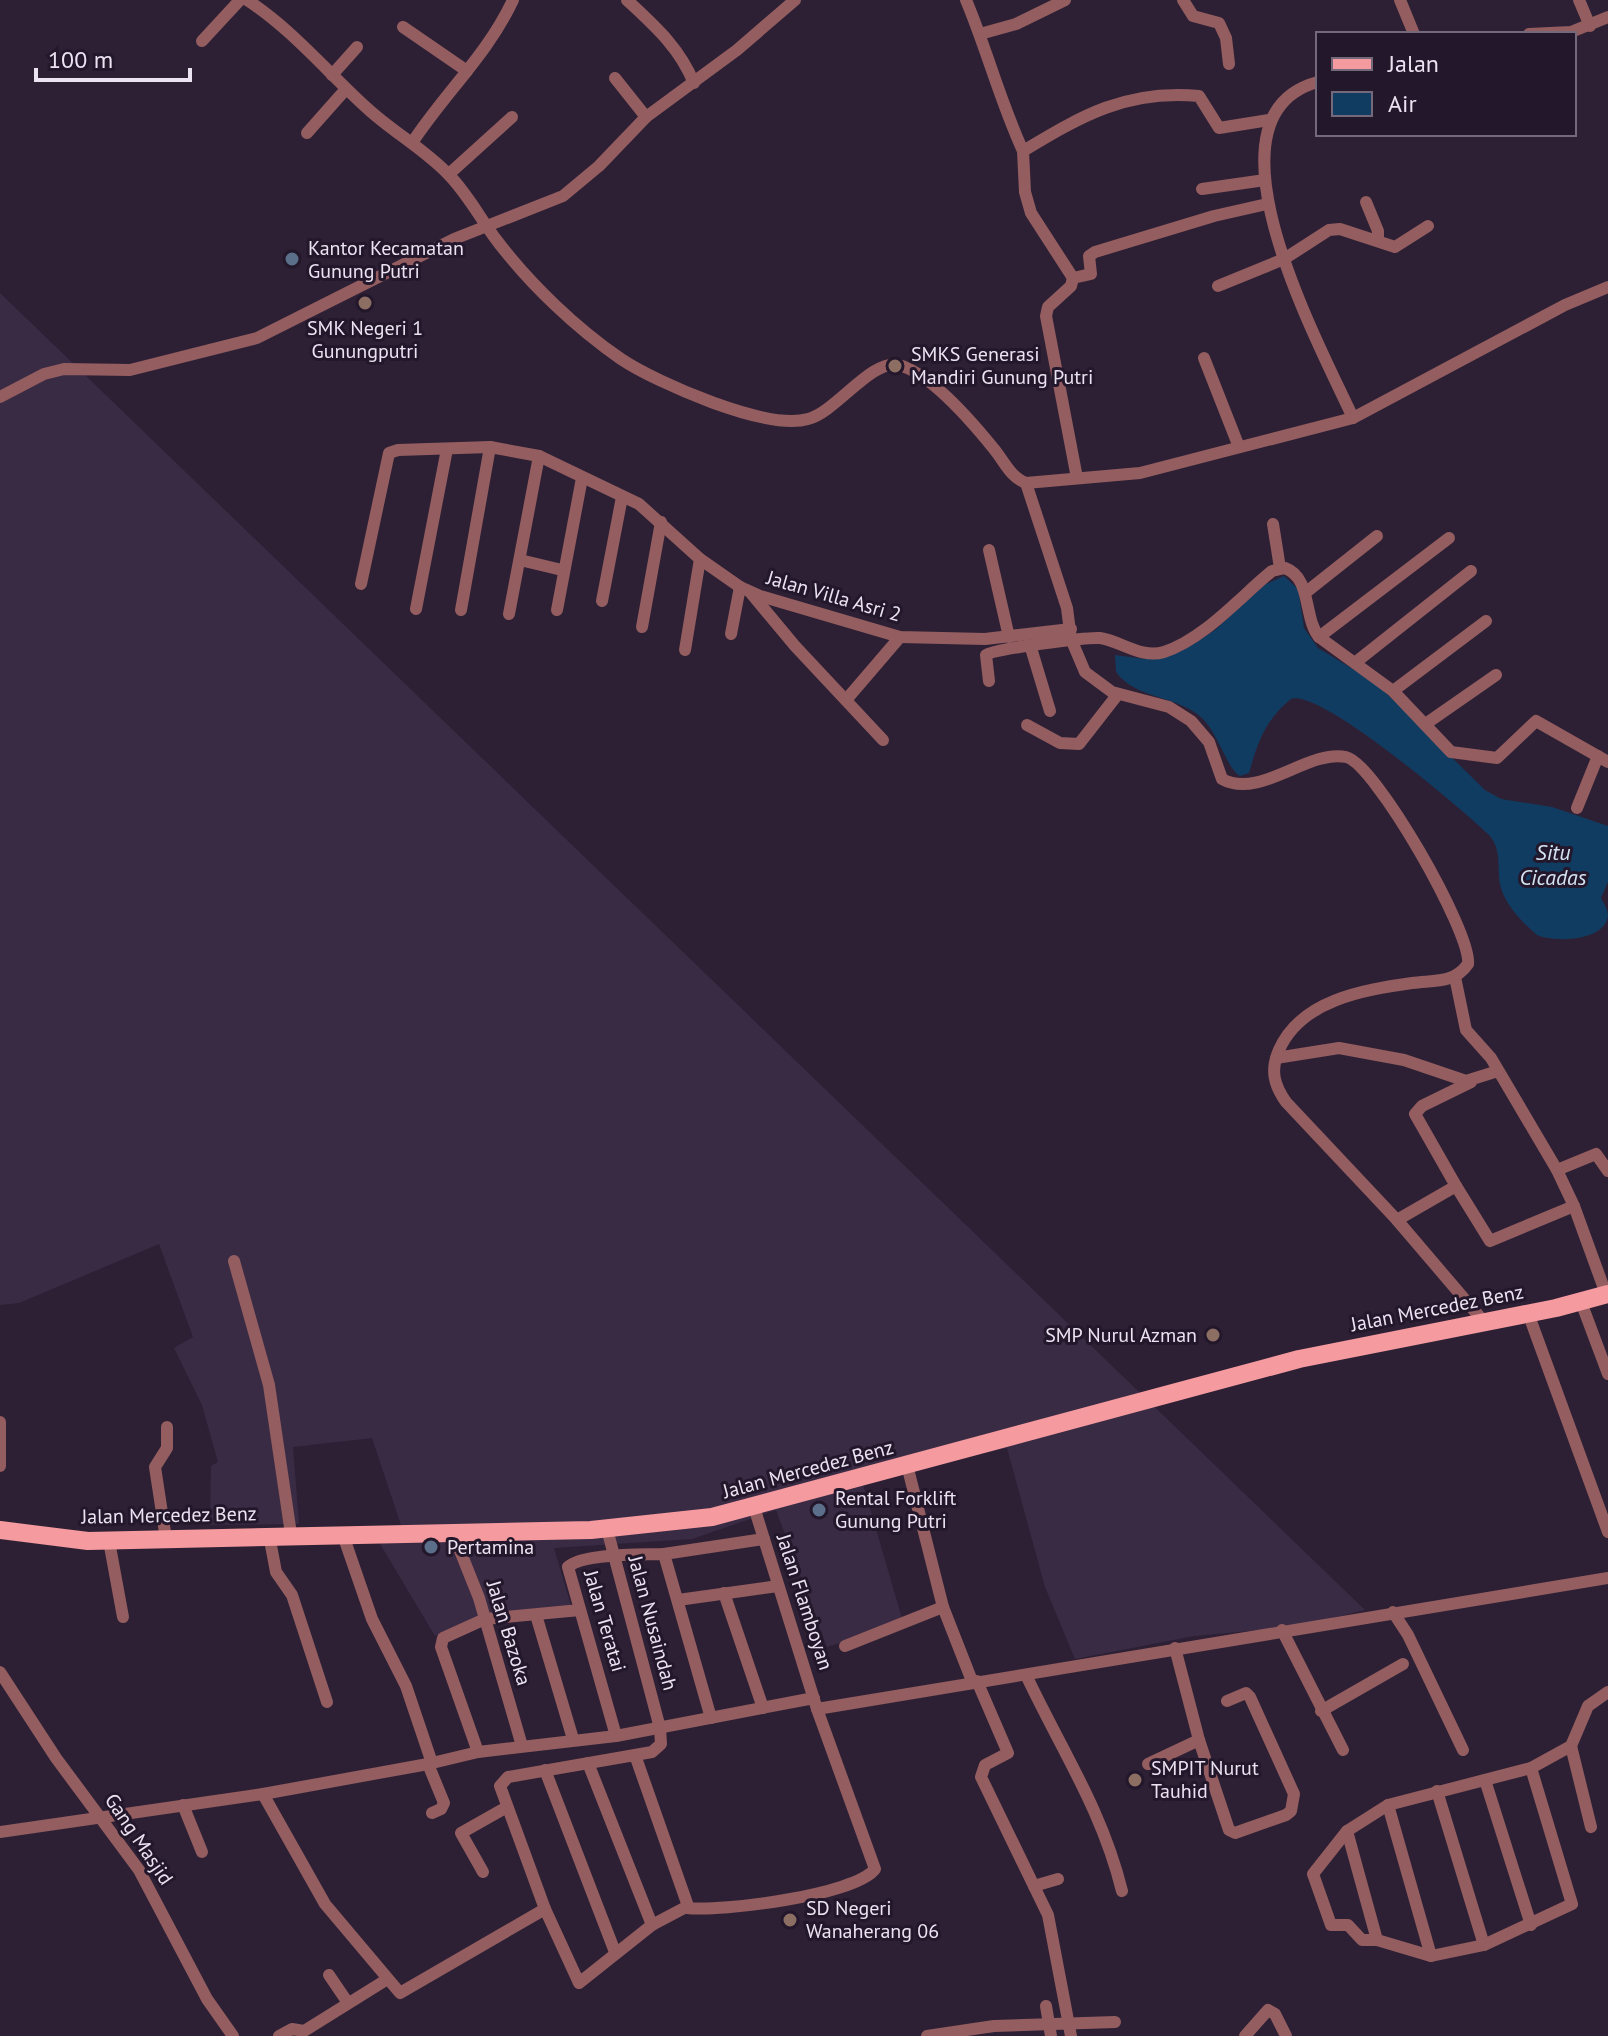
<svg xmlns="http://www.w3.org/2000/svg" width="1608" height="2036" font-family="'PT Sans',sans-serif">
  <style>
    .built { fill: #3a2b45 }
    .water { fill: #113c61 }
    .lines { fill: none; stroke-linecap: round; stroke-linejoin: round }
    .street { stroke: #945d5f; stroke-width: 12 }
    .primary { stroke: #f59a9e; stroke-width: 18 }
    .service-dot { fill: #5c6f8a; stroke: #23172b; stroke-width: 3 }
    .education-dot { fill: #8d6e63; stroke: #23172b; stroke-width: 3 }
    .labels { text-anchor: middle; stroke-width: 6; stroke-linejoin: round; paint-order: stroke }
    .poi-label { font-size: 20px; fill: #ebe3f1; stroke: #23172b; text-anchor: start }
    .street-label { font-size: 20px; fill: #ebe3f1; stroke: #23172b }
    .water-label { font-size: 22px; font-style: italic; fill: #d4e3f2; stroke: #23172b }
  </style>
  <rect width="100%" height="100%" fill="#2d2035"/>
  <!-- built -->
  <polygon class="built" points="0,293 1365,1610 1294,1627 1194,1636 1075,1659 1045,1587 1007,1448 862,1481 903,1622 827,1647 776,1510 692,1539 554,1548 572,1609 489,1612 435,1636 370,1527 401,1525 372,1438 293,1447 299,1524 210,1525 211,1466 218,1462 202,1405 174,1348 193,1337 159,1244 19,1303 0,1305"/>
  <!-- water -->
  <path class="water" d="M1284,576L1298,589L1304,628L1318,648L1376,683L1485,790L1501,799L1552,807L1608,826V882L1601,898C1604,904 1608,909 1608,916C1605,941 1555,943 1537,935C1522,922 1504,904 1500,884C1497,866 1502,850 1489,835C1463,810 1320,688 1291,699C1265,720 1258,742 1249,773L1240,776C1228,770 1218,734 1203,719C1179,695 1136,700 1116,672L1115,655L1145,659L1190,646L1215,630L1264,585Z"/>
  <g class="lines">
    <!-- street -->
    <g class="street">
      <path d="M247,0C292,29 328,73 368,109C393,132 424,149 448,174C468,194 481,220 498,242C531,285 576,328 621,359C657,383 767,431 808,419C836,412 872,358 899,365C931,374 973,423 994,449C1004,461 1010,477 1026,483L1067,608L1071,639L1085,672L1112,692L1169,707L1191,721L1209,742L1222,779C1260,800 1308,749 1346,757C1375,763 1472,933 1468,964C1454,984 1433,980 1412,983C1363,990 1301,1000 1279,1050C1270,1070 1274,1085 1286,1102L1397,1220L1484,1322"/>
      <path d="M627,0C655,26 679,47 694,83"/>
      <path d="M966,0C987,50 1000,101 1023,151"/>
      <polyline points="1183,0 1193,16 1219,23 1226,38 1229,64"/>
      <polyline points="1400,0 1414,34"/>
      <polyline points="1579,0 1590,26"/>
      <polyline points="403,27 467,71"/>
      <polyline points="980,34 1016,24 1065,0"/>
      <polyline points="1529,34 1571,32 1608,17"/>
      <polyline points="202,41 240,0"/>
      <polyline points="332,75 357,47"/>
      <polyline points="615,78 646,117"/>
      <path d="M1318,82C1193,115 1321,347 1353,418"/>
      <polyline points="307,133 346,89"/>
      <path d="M412,143C444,94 488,54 513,0"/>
      <polyline points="449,174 512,117"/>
      <polyline points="1202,189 1265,180"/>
      <polyline points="1366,202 1378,231 1378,241"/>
      <path d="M1073,278L1031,213L1025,192L1023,151C1081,116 1127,89 1199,96L1219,128L1269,120"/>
      <polyline points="1073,278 1091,274 1089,256 1095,252 1214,216 1267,204"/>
      <polyline points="1073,278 1071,286 1048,307 1046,316 1077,478"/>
      <polyline points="1218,286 1284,259 1329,230 1340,229 1395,247 1428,226"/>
      <polyline points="1204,358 1239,447"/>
      <polyline points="0,397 44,374 64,369 130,370 257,338 454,239 563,196 599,166 646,117 737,50 795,0"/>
      <polyline points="1026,483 1140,473 1353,418 1565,305 1608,287"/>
      <polyline points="1273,524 1280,568"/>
      <polyline points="989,550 1009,637"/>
      <polyline points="520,560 562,570"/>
      <polyline points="361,584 389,453 398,450 490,447 539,456 639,504 700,559 740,587 760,596 900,637 985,639 1071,629"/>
      <polyline points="750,592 795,646 883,740"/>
      <polyline points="1305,593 1377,536"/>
      <polyline points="602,601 622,497"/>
      <polyline points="416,609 447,449"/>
      <polyline points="461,610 490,447"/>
      <polyline points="557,610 582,478"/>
      <polyline points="509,614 539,456"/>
      <polyline points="642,627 661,522"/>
      <polyline points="731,634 740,587"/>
      <polyline points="1319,637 1449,538"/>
      <polyline points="1031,648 1050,711"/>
      <polyline points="685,650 700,559"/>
      <polyline points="1356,662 1471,571"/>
      <path d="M989,681L986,655C992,649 1087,637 1100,638C1121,641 1141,659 1164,652C1204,639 1240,597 1272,571L1285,568C1312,578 1303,617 1319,637L1393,691L1451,752L1497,758L1536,721L1608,762"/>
      <polyline points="1393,691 1486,621"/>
      <polyline points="846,700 900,637"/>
      <polyline points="1427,723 1496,675"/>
      <polyline points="1027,725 1060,743 1079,744 1118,694"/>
      <polyline points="1577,808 1598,756"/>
      <polyline points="1455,977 1466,1030 1491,1058 1557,1170 1574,1206 1606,1294"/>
      <polyline points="1276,1058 1339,1048 1404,1060 1466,1081 1498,1071"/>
      <polyline points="1557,1170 1596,1154 1608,1171"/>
      <polyline points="1456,1186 1490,1241 1574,1206"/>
      <polyline points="1397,1220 1456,1186 1415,1114 1422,1106 1471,1082"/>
      <polyline points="234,1261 269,1385 291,1534"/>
      <polyline points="1581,1302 1608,1374"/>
      <polyline points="1528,1313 1608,1532"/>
      <polyline points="0,1422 0,1466"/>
      <polyline points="907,1465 943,1607 972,1681"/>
      <polyline points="607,1529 660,1728 661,1744 652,1752 508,1777 500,1786 545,1909 579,1983 652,1925 688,1906 635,1755"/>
      <polyline points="453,1533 479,1598 522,1746"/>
      <polyline points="269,1535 276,1572 292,1595 327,1702"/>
      <polyline points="343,1535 372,1619 406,1686 432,1763"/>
      <polyline points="166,1539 155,1467 167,1448 167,1427"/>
      <polyline points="109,1541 123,1617"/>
      <polyline points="724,1593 763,1708"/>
      <polyline points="678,1600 778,1586"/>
      <polyline points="1393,1612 1408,1635 1463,1750"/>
      <polyline points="536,1615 573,1739"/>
      <polyline points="1282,1630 1343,1750"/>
      <polyline points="845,1646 943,1607"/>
      <polyline points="1175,1648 1199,1740 1229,1830 1235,1833 1286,1815 1291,1811 1294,1794 1250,1697 1246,1693 1227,1701"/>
      <polyline points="0,1672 56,1758 139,1870 207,1999 233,2036"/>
      <path d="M1027,1677C1062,1751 1102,1810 1122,1891"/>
      <polyline points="977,1681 1008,1753 985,1765 981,1777 1048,1915 1071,2036"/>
      <polyline points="817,1709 1608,1578"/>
      <polyline points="1321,1711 1403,1664"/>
      <polyline points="711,1718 664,1554 764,1539"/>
      <path d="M616,1736L568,1567C583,1553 643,1555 664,1554"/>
      <polyline points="1571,1746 1591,1827"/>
      <polyline points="478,1752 441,1647 443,1638 485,1619 580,1610"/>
      <polyline points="588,1763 652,1925"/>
      <polyline points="428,1764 444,1803 441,1809 432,1813"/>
      <polyline points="1148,1764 1199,1740"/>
      <polyline points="545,1770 615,1952"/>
      <polyline points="1485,1780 1531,1925"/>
      <polyline points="1437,1791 1484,1945"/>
      <polyline points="263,1794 325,1904 400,1993 545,1909"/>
      <polyline points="183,1805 202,1852"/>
      <polyline points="1388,1805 1431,1956"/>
      <polyline points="1347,1831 1377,1940 1431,1956 1484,1945 1572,1904 1531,1768"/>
      <polyline points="0,1832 263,1794 428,1764 478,1752 616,1736 814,1698"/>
      <polyline points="483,1872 461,1833 507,1807"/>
      <polyline points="1034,1886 1058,1879"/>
      <path d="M687,1908C721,1912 855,1895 875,1869L817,1709L754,1507"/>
      <polyline points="1377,1940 1362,1940 1348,1925 1331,1925 1313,1874 1347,1831 1388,1805 1531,1768 1571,1746 1588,1706 1608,1692"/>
      <polyline points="329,1975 348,2003"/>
      <polyline points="1046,2006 1051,2036"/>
      <polyline points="279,2036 292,2029 304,2031 386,1980"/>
      <polyline points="927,2036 994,2026 1115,2022"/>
      <polyline points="1245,2036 1268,2010 1275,2014 1286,2036"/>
    </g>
    <!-- primary -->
    <polyline class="primary" points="0,1530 88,1541 591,1530 712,1517 1299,1359 1556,1308 1608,1294"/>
  </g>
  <!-- markers -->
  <g class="service-dot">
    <circle cx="292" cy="259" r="8"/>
    <circle cx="819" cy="1510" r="8"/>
    <circle cx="431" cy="1547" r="8"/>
  </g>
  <g class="education-dot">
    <circle cx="365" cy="303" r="8"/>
    <circle cx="895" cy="366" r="8"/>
    <circle cx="1213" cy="1335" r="8"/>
    <circle cx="1135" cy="1780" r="8"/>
    <circle cx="790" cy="1920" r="8"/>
  </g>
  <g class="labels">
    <!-- poi labels -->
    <g class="poi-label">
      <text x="308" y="255">Kantor Kecamatan<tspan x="308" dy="23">Gunung Putri</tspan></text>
      <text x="365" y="335" text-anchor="middle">SMK Negeri 1<tspan x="365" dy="23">Gunungputri</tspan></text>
      <text x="911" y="361">SMKS Generasi<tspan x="911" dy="23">Mandiri Gunung Putri</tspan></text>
      <text x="1197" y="1342" text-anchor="end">SMP Nurul Azman</text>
      <text x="835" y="1505">Rental Forklift<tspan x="835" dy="23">Gunung Putri</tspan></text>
      <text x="447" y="1554">Pertamina</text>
      <text x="1151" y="1775">SMPIT Nurut<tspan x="1151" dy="23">Tauhid</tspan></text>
      <text x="806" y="1915">SD Negeri<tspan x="806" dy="23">Wanaherang 06</tspan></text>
    </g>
    <!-- street labels -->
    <g class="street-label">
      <text transform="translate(834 596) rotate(16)" y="7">Jalan Villa Asri 2</text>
      <text transform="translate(1437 1308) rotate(-11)" y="7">Jalan Mercedez Benz</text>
      <text transform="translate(808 1469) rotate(-15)" y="7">Jalan Mercedez Benz</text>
      <text transform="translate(169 1515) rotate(-1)" y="7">Jalan Mercedez Benz</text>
      <text transform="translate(805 1602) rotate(72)" y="7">Jalan Flamboyan</text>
      <text transform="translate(605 1621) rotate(74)" y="7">Jalan Teratai</text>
      <text transform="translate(653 1623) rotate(75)" y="7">Jalan Nusaindah</text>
      <text transform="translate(509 1633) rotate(73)" y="7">Jalan Bazoka</text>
      <text transform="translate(139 1839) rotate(56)" y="7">Gang Masjid</text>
    </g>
    <!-- water labels -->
    <g class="water-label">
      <text x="1553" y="860">Situ<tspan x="1553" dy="25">Cicadas</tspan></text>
    </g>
  </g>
  <!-- legend -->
  <rect x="1316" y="32" width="260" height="104" fill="#23172b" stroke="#73697a" stroke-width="2"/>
  <rect x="1332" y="58" width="40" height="12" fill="#f59a9e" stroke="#73697a" stroke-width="2"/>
  <text x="1388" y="72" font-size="24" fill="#ebe3f1">Jalan</text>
  <rect x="1332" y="92" width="40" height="24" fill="#113c61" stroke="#73697a" stroke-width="2"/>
  <text x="1388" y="112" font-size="24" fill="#ebe3f1">Air</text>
  <!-- scale -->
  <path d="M36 68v12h154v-12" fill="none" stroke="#ebe3f1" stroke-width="4"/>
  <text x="48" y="68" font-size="24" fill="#ebe3f1" stroke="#23172b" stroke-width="6" paint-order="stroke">100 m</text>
</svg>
